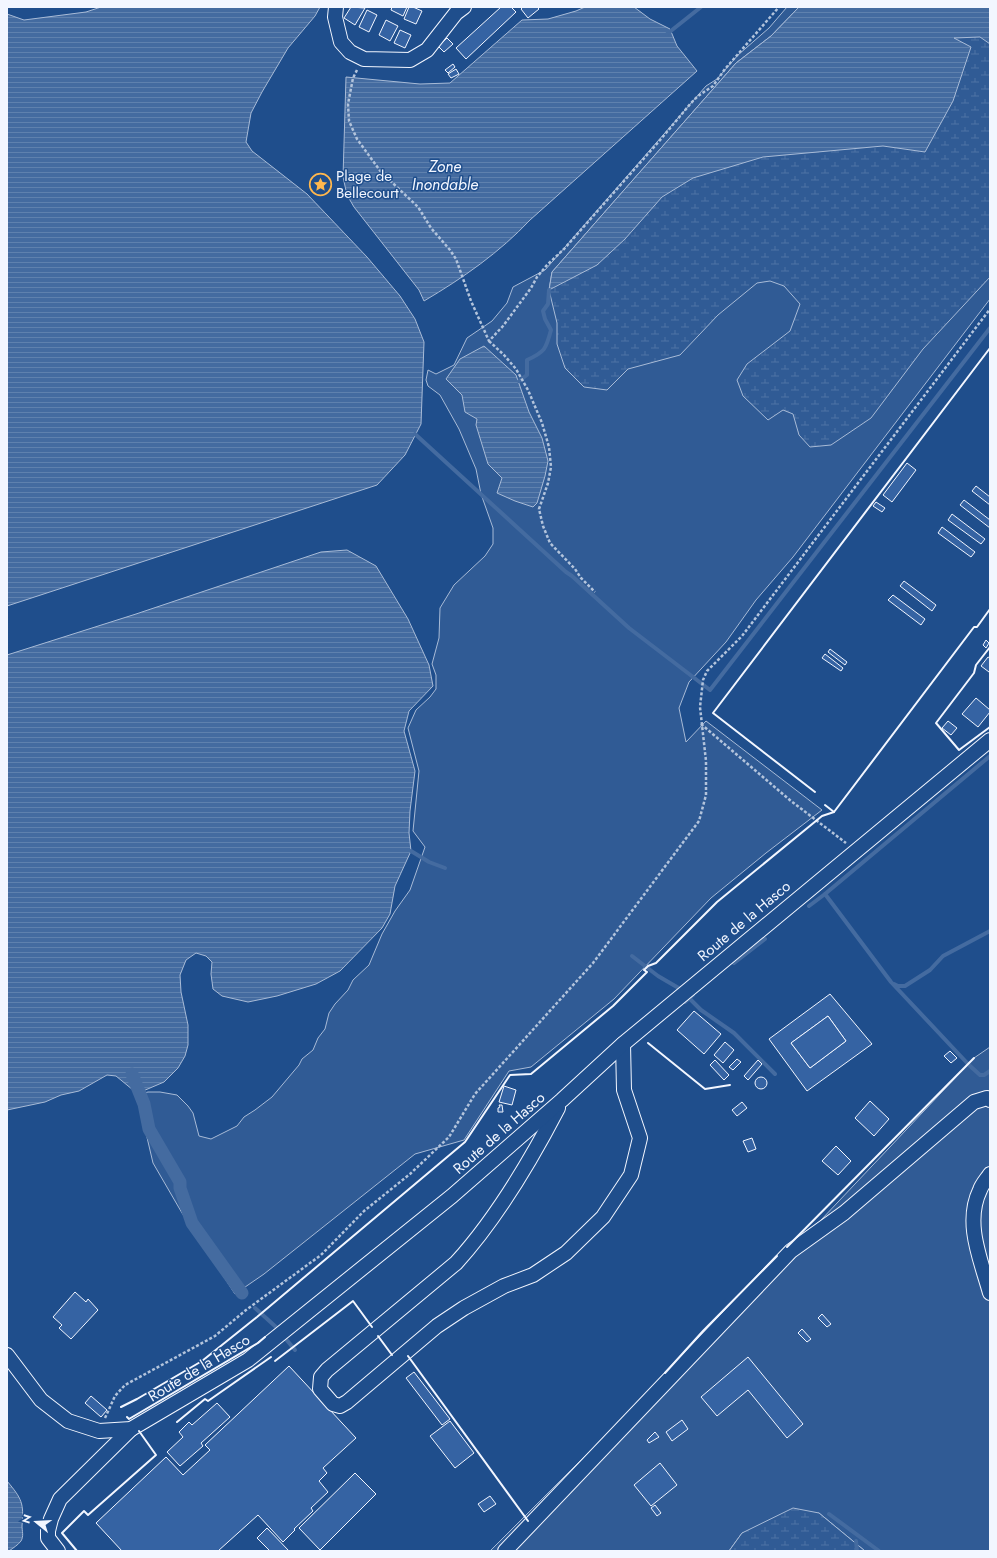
<svg xmlns="http://www.w3.org/2000/svg" width="997" height="1558" font-family="Jost,sans-serif">
  <style>
    .built { fill: #305b95; stroke: #a8bbd7 }
    .wetland { fill: url(#wetland-marsh); stroke: #a8bbd7 }
    .water { fill: url(#water-rules); stroke: #a8bbd7 }
    .lines { fill: none; stroke-linecap: round; stroke-linejoin: round }
    .stream { stroke: #446ba0; stroke-width: 4 }
    .canal { stroke: #446ba0; stroke-width: 13 }
    .building { fill: #3563a3; stroke: #f2f6ff; fill-rule: evenodd }
    .minor-casing { stroke: #f2f6ff; stroke-width: 16 }
    .path { stroke: #b3c4dc; stroke-width: 2.5; stroke-dasharray: 3 2; stroke-linecap: butt }
    .minor { stroke: #1f4e8c; stroke-width: 14 }
    .wall { stroke: #f2f6ff; stroke-width: 2 }
    .labels { text-anchor: middle; stroke-width: 3; stroke-linejoin: round; paint-order: stroke }
    .poi-label { font-size: 15px; fill: #f2f6ff; stroke: #1f4e8c; text-anchor: start }
    .street-label { font-size: 15px; fill: #f2f6ff; stroke: #1f4e8c }
    .water-label { font-size: 16px; font-style: italic; fill: #f2f6ff; stroke: #1f4e8c }
  </style>
  <defs>
    <pattern id="wetland-marsh" width="20" height="14" patternUnits="userSpaceOnUse"><rect width="20" height="14" fill="#305b95"/><path d="M1 5h8M5 5V1M11 12h8M15 12V8" fill="none" stroke="#4e73a5"/></pattern>
    <pattern id="water-rules" width="6" height="5" patternUnits="userSpaceOnUse"><rect width="6" height="5" fill="#446ba0"/><path d="M0 2.5h6" fill="none" stroke="#5f81ae"/></pattern>
  </defs>
  <rect width="100%" height="100%" fill="#1f4e8c"/>
  <!-- built -->
  <g class="built">
    <polygon points="787,7 990,7 990,299 793,557 756,600 726,642 689,682 679,708 686,742 706,721 822,810 766,853 711,898 614,999 531,1067 509,1071 464,1140 415,1154 264,1274 235,1294 182,1213 153,1163 138,1099 144,1093 148,1092 160,1092 177,1095 188,1106 193,1113 199,1136 211,1139 237,1126 244,1117 255,1110 272,1097 299,1065 302,1059 313,1050 318,1038 325,1029 329,1013 335,1004 348,990 353,980 369,965 382,934 395,911 410,890 425,847 413,831 419,771 408,728 416,710 430,697 436,689 436,675 432,664 439,638 440,608 454,585 485,556 493,544 493,528 481,494 476,469 459,429 440,395 428,386 426,380 428,370 436,374 454,365 467,338 492,321 507,303 513,287 545,270 706,86 717,79 738,55 769,28"/>
    <polygon points="990,1047 990,1551 865,1551 819,1513 742,1533 729,1551 490,1551 821,1220 974,1058"/>
  </g>
  <!-- wetland -->
  <g class="wetland">
    <polygon points="799,7 990,7 990,277 923,349 871,418 831,445 810,447 799,435 793,414 783,410 768,420 743,396 737,380 747,364 790,331 800,304 784,286 770,281 757,283 718,315 680,355 628,369 607,390 584,387 565,368 557,344 557,323 549,290 552,272 736,63 771,36"/>
    <polygon points="793,1508 819,1513 865,1551 729,1551 742,1533"/>
  </g>
  <!-- water -->
  <g class="water">
    <polygon points="101,7 320,7 315,16 288,48 262,92 251,113 246,142 252,151 307,194 367,257 400,296 415,319 424,342 421,424 405,455 377,485 7,606 7,14 24,20 86,12"/>
    <path d="M585,7H634L650,19L670,29L677,46L697,71L530,220C500,252 463,278 424,301L419,290L354,207L347,195L343,177L346,77L420,84L450,83L522,20L548,19L576,11Z"/>
    <polygon points="799,7 990,7 990,44 980,37 954,38 971,47 953,101 925,152 883,146 763,157 693,178 662,197 625,239 597,265 549,290 552,272 617,198 736,63 771,36"/>
    <polygon points="484,346 516,375 529,412 542,438 548,461 545,476 537,503 533,507 515,501 497,493 502,478 488,464 476,425 477,419 465,412 462,395 446,379 460,359"/>
    <polygon points="347,550 376,566 408,619 429,665 433,686 409,711 404,731 415,771 410,811 409,833 411,851 395,886 390,914 382,928 340,971 316,984 277,996 248,1002 222,996 213,989 211,974 212,962 206,956 196,953 186,960 180,975 181,992 188,1025 188,1045 185,1056 178,1068 164,1082 143,1091 133,1090 116,1076 107,1075 79,1091 61,1095 45,1102 7,1110 7,655 136,614 321,552"/>
    <path d="M7,1481C22,1499 24,1503 22,1526C22,1531 24,1536 21,1541C18,1545 13,1548 9,1551H7Z"/>
  </g>
  <g class="lines">
    <!-- stream -->
    <g class="stream">
      <polyline points="667,34 701,7"/>
      <path d="M519,381L527,375V360C545,352 546,349 551,330L545,319L543,311L548,304L549,290"/>
      <polyline points="415,434 566,572 572,576 629,628 710,690 990,328"/>
      <polyline points="411,851 429,862 445,868"/>
      <polyline points="825,894 891,982 969,1065 980,1075 984,1075 990,1071"/>
      <polyline points="809,906 825,894 990,756"/>
      <polyline points="632,956 658,976 682,990"/>
      <polyline points="734,963 765,939"/>
      <polyline points="894,984 898,986 905,986 930,970 943,956 990,931"/>
      <polyline points="689,998 701,1010 734,1033 775,1074"/>
      <polyline points="685,1002 693,995"/>
      <polyline points="255,1308 276,1327"/>
      <polyline points="285,1338 295,1350"/>
      <polyline points="829,1514 879,1551"/>
      <polyline points="856,1541 857,1551"/>
    </g>
    <!-- canal -->
    <polyline class="canal" points="132,1074 144,1104 149,1129 180,1182 180,1188 192,1223 242,1293"/>
  </g>
  <!-- building -->
  <g class="building">
    <polygon points="351,7 365,8 355,25 344,18"/>
    <polygon points="392,7 407,7 403,16 391,10"/>
    <polygon points="409,7 413,7 422,11 416,24 404,19"/>
    <polygon points="501,7 511,7 516,12 466,59 456,48"/>
    <polygon points="523,7 537,7 539,9 528,18 521,9"/>
    <polygon points="367,10 377,15 369,32 359,27"/>
    <polygon points="386,20 398,26 390,41 379,35"/>
    <polygon points="400,30 411,35 405,48 394,43"/>
    <polygon points="447,38 453,44 444,52 438,46"/>
    <polygon points="453,64 455,67 448,73 445,70"/>
    <polygon points="456,69 459,74 451,78 448,74"/>
    <polygon points="907,463 916,470 892,502 883,495"/>
    <polygon points="976,486 990,497 990,505 972,491"/>
    <polygon points="964,500 990,520 990,528 960,505"/>
    <polygon points="876,502 885,508 882,512 873,506"/>
    <polygon points="952,514 985,539 981,544 948,520"/>
    <polygon points="942,527 975,552 971,557 938,533"/>
    <polygon points="904,581 936,605 932,611 900,586"/>
    <polygon points="893,595 925,619 921,625 888,600"/>
    <polygon points="986,640 989,643 986,648 983,645"/>
    <polygon points="830,649 847,662 845,665 828,652"/>
    <polygon points="825,654 843,668 841,671 822,658"/>
    <polygon points="988,657 990,658 990,670 989,672 981,666"/>
    <polygon points="976,698 990,710 990,712 978,727 962,714"/>
    <polygon points="948,721 957,728 951,735 942,728"/>
    <path d="M830,994L872,1044L807,1091L769,1039ZM828,1016L846,1041L810,1068L791,1043Z"/>
    <polygon points="694,1011 721,1034 704,1054 677,1030"/>
    <polygon points="828,1016 846,1041 810,1068 791,1043"/>
    <polygon points="725,1042 734,1050 723,1063 714,1055"/>
    <polygon points="950,1051 957,1058 951,1063 944,1056"/>
    <polygon points="737,1059 741,1062 733,1070 729,1067"/>
    <polygon points="715,1060 729,1075 724,1080 710,1065"/>
    <polygon points="758,1060 762,1064 748,1080 744,1076"/>
    <circle cx="761" cy="1083" r="6"/>
    <polygon points="504,1086 516,1090 512,1105 499,1102"/>
    <polygon points="870,1101 889,1119 874,1136 855,1118"/>
    <polygon points="742,1102 747,1108 737,1116 732,1110"/>
    <polygon points="499,1105 502,1105 503,1112 498,1112 498,1108 500,1107"/>
    <polygon points="752,1138 756,1149 748,1152 743,1141"/>
    <polygon points="836,1146 851,1161 838,1175 822,1161"/>
    <polygon points="75,1292 86,1302 88,1299 98,1310 71,1339 59,1328 62,1325 53,1317"/>
    <polygon points="822,1314 831,1324 827,1327 818,1318"/>
    <polygon points="802,1329 811,1339 807,1342 798,1333"/>
    <polygon points="748,1357 803,1424 787,1438 748,1390 717,1416 701,1397"/>
    <polygon points="289,1366 356,1438 323,1468 327,1473 319,1481 328,1492 311,1508 313,1511 294,1529 295,1530 283,1542 258,1515 218,1551 122,1551 96,1523 166,1457 183,1475 210,1450 205,1445"/>
    <polygon points="414,1372 450,1419 442,1425 406,1378"/>
    <polygon points="91,1396 107,1410 101,1417 85,1403"/>
    <polygon points="217,1403 230,1417 201,1443 203,1446 180,1466 167,1452 183,1437 179,1432 189,1422 192,1425"/>
    <polygon points="682,1420 688,1429 672,1441 666,1432"/>
    <polygon points="450,1421 474,1453 455,1468 430,1436"/>
    <polygon points="655,1432 659,1437 649,1443 647,1440"/>
    <polygon points="660,1463 677,1485 651,1506 634,1485"/>
    <polygon points="355,1473 376,1494 320,1550 299,1528"/>
    <polygon points="490,1496 496,1504 484,1512 478,1504"/>
    <polygon points="655,1505 661,1513 657,1516 651,1508"/>
    <polygon points="267,1528 289,1551 270,1551 257,1538"/>
  </g>
  <g class="lines">
    <defs>
      <g id="minor">
        <polyline points="336,7 335,17 341,42 350,52 364,59 410,60 427,50 456,13 464,7"/>
        <path d="M558,1108C531,1160 496,1219 456,1263L327,1370L321,1377L320,1389L333,1404L340,1406L347,1402L437,1326L464,1308L504,1286L533,1275L566,1253L603,1217L631,1175L640,1138L624,1090L623,1044"/>
        <path d="M990,1174C987,1179 982,1184 980,1190C964,1223 981,1260 990,1293"/>
        <polyline points="7,1355 41,1400 68,1421 99,1431 131,1429 248,1360 452,1196 562,1100 623,1044 990,740"/>
        <polyline points="58,1551 48,1538 48,1531 51,1519 60,1499 131,1429"/>
        <polyline points="505,1551 791,1251 844,1213 974,1102 987,1098 990,1100"/>
      </g>
    </defs>
    <!-- minor casing -->
    <use href="#minor" class="minor-casing"/>
    <!-- path -->
    <g class="path">
      <polyline points="357,70 353,78 348,104 349,121 357,139 381,172 418,207 431,228 450,250 456,259 471,301 489,341 503,326 531,288 537,277 547,265 564,249 661,139 691,103 698,96 713,86 725,69 779,7"/>
      <polyline points="489,341 504,355 516,369 528,390 542,423 549,447 551,467 548,483 539,509 543,526 550,543 575,569 581,578 595,592"/>
      <polyline points="701,724 791,801 846,843"/>
      <polyline points="105,1418 115,1396 125,1385 215,1336 246,1310 321,1255 364,1211 410,1174 449,1137 475,1094 593,963 699,821 706,795 706,761 700,707 703,680 707,671 742,636 990,309"/>
    </g>
    <!-- minor -->
    <use href="#minor" class="minor"/>
    <!-- wall -->
    <g class="wall">
      <polyline points="990,647 976,665 974,673 936,723 959,750 990,727"/>
      <polyline points="815,792 713,713 990,348"/>
      <polyline points="825,805 834,812 974,627 977,627 990,609"/>
      <polyline points="648,1043 705,1089 730,1085"/>
      <polyline points="787,1247 974,1058"/>
      <polyline points="378,1336 392,1355"/>
      <polyline points="408,1356 528,1521"/>
      <polyline points="275,1361 353,1301 372,1327"/>
      <polyline points="665,1373 703,1331 777,1256"/>
      <polyline points="121,1407 137,1399 202,1361 257,1317 465,1142 510,1075 531,1074 613,1006 647,972 644,970 648,966 656,963 717,902 822,816 834,812"/>
      <polyline points="127,1417 129,1419 258,1343 265,1337"/>
      <polyline points="177,1422 205,1399 208,1401 271,1357"/>
      <polyline points="77,1551 62,1533 84,1511 88,1515 156,1455 139,1431"/>
    </g>
  </g>
  <!-- icons -->
  <defs>
    <symbol id="sight-ring" viewBox="-11 -11 22 22"><circle r="9.5" fill="#1f4e8c" stroke="#ffb74d" stroke-width="1.5"/><path d="M0-6L1.8-2.2L6-1.7L2.9 1.2L3.7 5.4L0 3.3L-3.7 5.4L-2.9 1.2L-6-1.7L-1.8-2.2Z" fill="#ffb74d"/></symbol>
  </defs>
  <g fill-rule="evenodd">
    <use href="#sight-ring" x="308" y="172" width="25" height="25"/>
  </g>
  <g class="labels">
    <!-- poi labels -->
    <g class="poi-label">
      <text x="336" y="181">Plage de<tspan x="336" dy="17">Bellecourt</tspan></text>
    </g>
    <!-- street labels -->
    <g class="street-label">
      <text transform="translate(744 921) rotate(-40)" y="5">Route de la Hasco</text>
      <text transform="translate(499 1133) rotate(-41)" y="5">Route de la Hasco</text>
      <text transform="translate(199 1368) rotate(-31)" y="5">Route de la Hasco</text>
    </g>
    <!-- water labels -->
    <g class="water-label">
      <text x="445" y="172">Zone<tspan x="445" dy="18">Inondable</tspan></text>
    </g>
  </g>
  <!-- border -->
  <rect width="997" height="1558" fill="none" stroke="#f2f6ff" stroke-width="16"/>
  <!-- north arrow -->
  <g transform="translate(36 1522) rotate(288)" stroke="#1f4e8c" stroke-width="3" paint-order="stroke">
  <path d="M0-3L7 15L0 10L-7 15Z" fill="#f2f6ff"/>
  <text y="-6" font-size="11" font-weight="bold" text-anchor="middle" fill="#f2f6ff">N</text>
  </g>
</svg>
